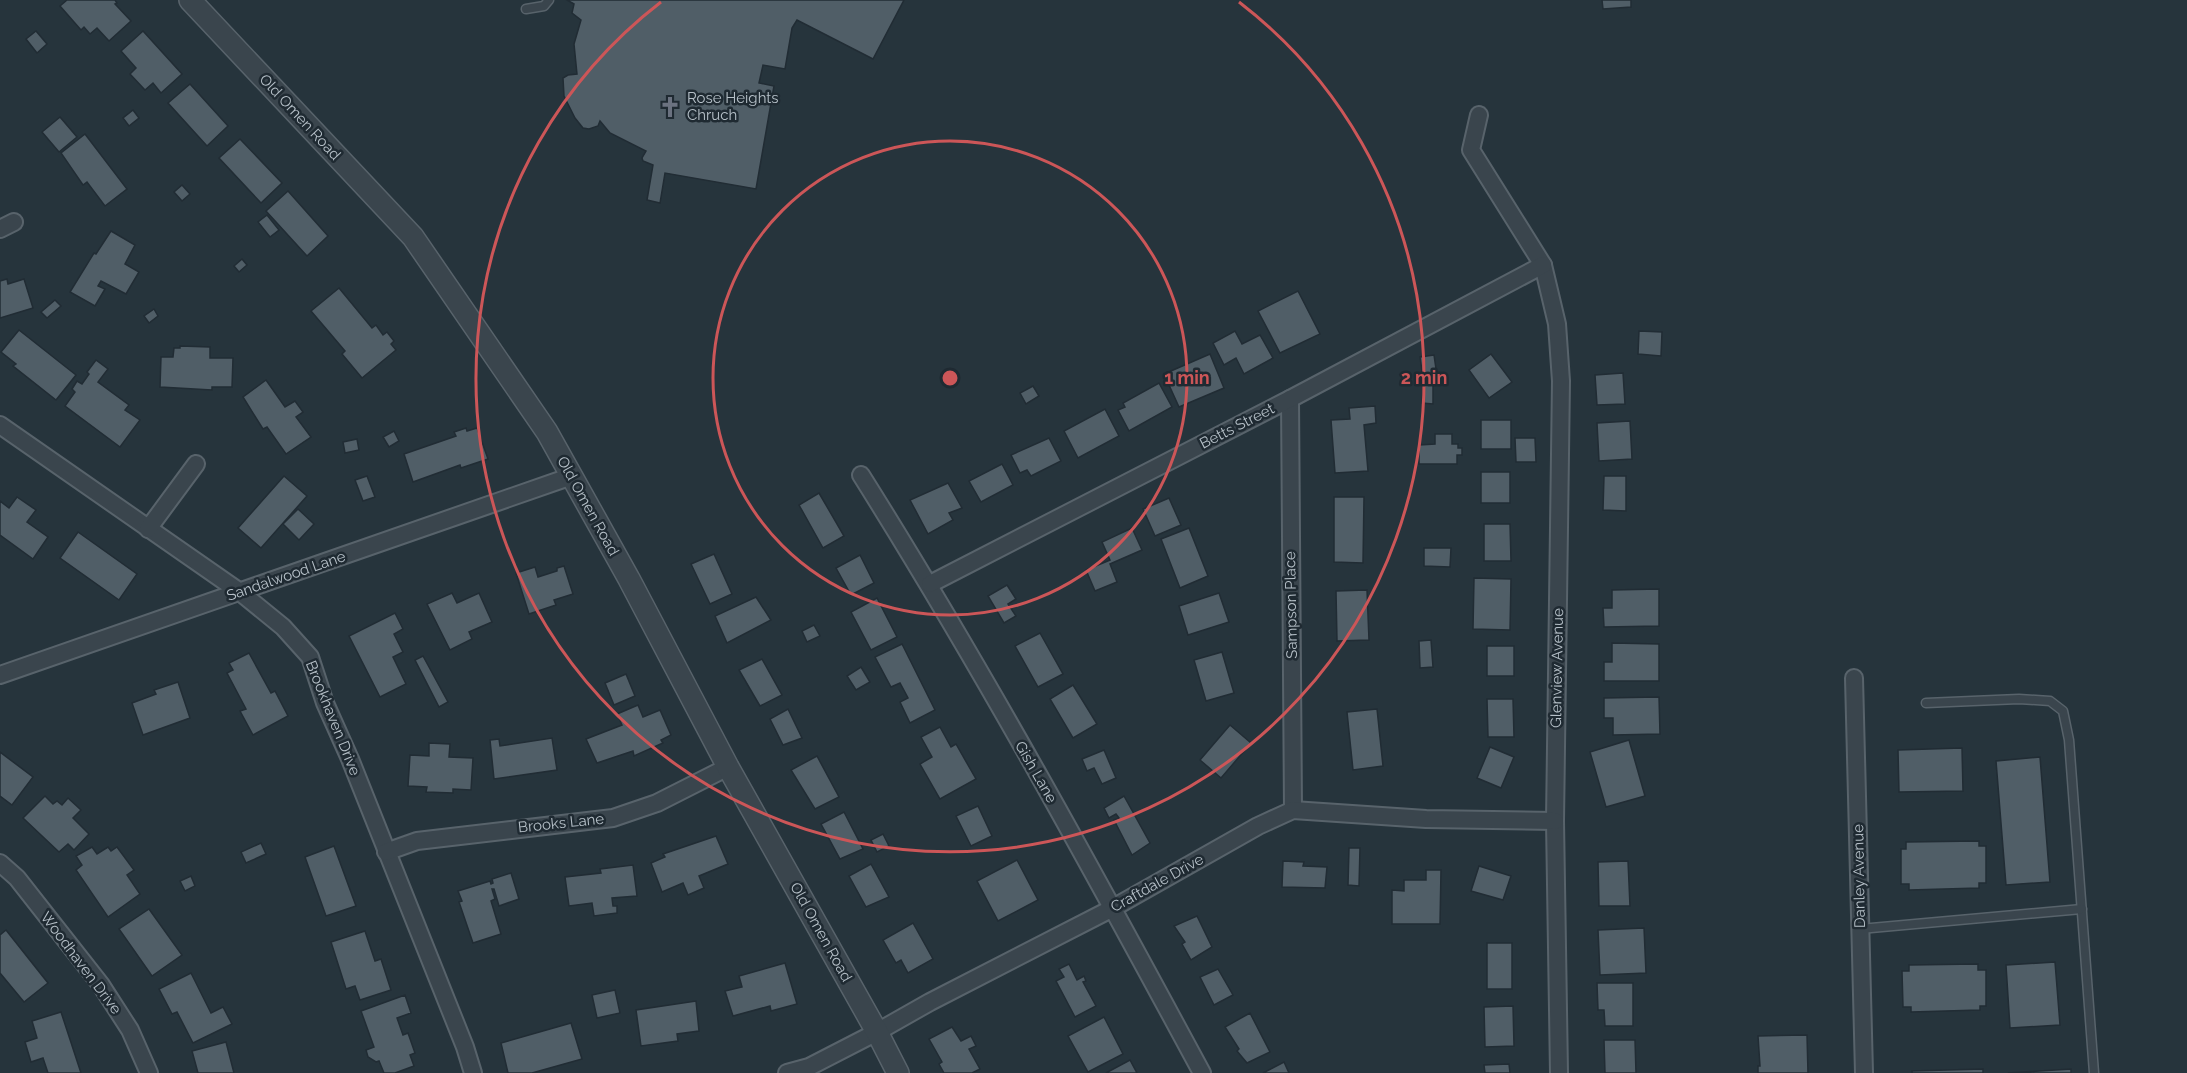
<svg xmlns="http://www.w3.org/2000/svg" width="2187" height="1073" font-family="Raleway,sans-serif">
  <style>
    .building { fill: #505e67; stroke: #212c34; stroke-width: 1.5 }
    .lines { fill: none; stroke-linecap: round; stroke-linejoin: round }
    .service-casing { stroke: #58636b; stroke-width: 11 }
    .minor-casing { stroke: #58636b; stroke-width: 20 }
    .tertiary-casing { stroke: #58636b; stroke-width: 24 }
    .service { stroke: #3a454d; stroke-width: 8 }
    .minor { stroke: #3a454d; stroke-width: 16 }
    .tertiary { stroke: #3a454d; stroke-width: 21 }
    .ring { fill: none; stroke: #cc5658; stroke-width: 3 }
    .labels { text-anchor: middle; stroke-width: 5; stroke-linejoin: round; paint-order: stroke }
    .poi-label { font-size: 15px; fill: #b6c0c8; stroke: #1f2a32; text-anchor: start }
    .street-label { font-size: 15px; fill: #b6c0c8; stroke: #1f2a32 }
    .centre { fill: #cc5658; stroke: #1f2a32; stroke-width: 3 }
    .ring-label { font-size: 18px; text-anchor: middle; font-weight: bold; fill: #cc5658; stroke: #1f2a32; stroke-width: 5; stroke-linejoin: round; paint-order: stroke }
  </style>
  <rect width="100%" height="100%" fill="#26343c"/>
  <!-- building -->
  <g class="building">
    <polygon points="67,0 115,0 117,3 115,4 131,21 109,41 97,28 90,34 84,27 81,30 60,6"/>
    <polygon points="567,0 904,0 873,59 797,20 792,28 785,69 763,65 759,83 774,86 756,189 665,173 660,203 647,200 653,165 643,161 642,158 646,151 610,133 600,121 598,126 589,129 583,128 575,118 564,96 563,78 568,75 577,74 574,44 581,20 572,13 574,4"/>
    <polygon points="1602,0 1631,0 1631,7 1603,9"/>
    <polygon points="36,31 47,44 37,53 26,39"/>
    <polygon points="143,31 182,74 161,93 153,83 145,90 130,74 136,68 121,51"/>
    <polygon points="190,84 228,126 207,146 168,103"/>
    <polygon points="133,110 139,118 129,126 123,118"/>
    <polygon points="60,117 77,137 59,152 42,132"/>
    <polygon points="85,134 127,189 105,206 87,182 83,185 61,153"/>
    <polygon points="240,139 282,183 261,203 219,158"/>
    <polygon points="182,185 190,194 182,201 174,192"/>
    <polygon points="288,191 328,236 307,256 266,211"/>
    <polygon points="267,215 279,230 270,237 258,222"/>
    <polygon points="111,231 135,245 125,264 139,272 126,294 101,281 98,286 105,289 95,306 70,292 94,253 96,254"/>
    <polygon points="242,259 247,265 239,272 234,266"/>
    <polygon points="7,279 8,284 24,279 33,308 0,318 0,281"/>
    <polygon points="339,288 372,328 376,325 383,335 387,332 394,341 391,344 396,350 362,378 342,354 345,351 311,311"/>
    <polygon points="1298,291 1320,334 1280,353 1258,311"/>
    <polygon points="55,300 61,306 47,318 41,312"/>
    <polygon points="154,309 158,316 149,323 144,316"/>
    <polygon points="19,330 76,375 56,400 13,366 16,364 1,352"/>
    <polygon points="1235,331 1242,344 1260,335 1273,358 1244,374 1236,358 1224,365 1213,343"/>
    <polygon points="1639,331 1662,332 1661,356 1638,354"/>
    <polygon points="180,346 210,347 210,358 233,358 232,387 212,387 212,390 160,387 161,357 173,357 174,348 180,348"/>
    <polygon points="1210,354 1224,388 1179,407 1164,374"/>
    <polygon points="1491,354 1512,382 1489,398 1469,370"/>
    <polygon points="1434,355 1437,376 1423,378 1420,357"/>
    <polygon points="96,360 108,369 98,382 129,405 125,410 140,420 120,447 65,406 75,392 72,389 77,381 82,384 89,374 87,372"/>
    <polygon points="1623,373 1625,404 1597,405 1595,375"/>
    <polygon points="266,380 285,407 295,401 303,412 296,417 311,437 286,454 267,427 263,429 243,397"/>
    <polygon points="1159,383 1172,407 1129,431 1118,410 1125,407 1123,403"/>
    <polygon points="1424,385 1433,385 1433,404 1422,403"/>
    <polygon points="1033,386 1039,396 1026,404 1020,393"/>
    <polygon points="1375,406 1376,423 1364,425 1368,471 1335,473 1331,420 1350,419 1349,408"/>
    <polygon points="1105,409 1119,436 1078,458 1064,431"/>
    <rect x="1481" y="420" width="30" height="29"/>
    <polygon points="1630,421 1632,459 1599,461 1597,423"/>
    <polygon points="466,428 467,431 477,428 488,459 461,468 460,465 413,482 404,454 456,436 454,432"/>
    <polygon points="394,431 399,441 389,447 383,437"/>
    <polygon points="1435,434 1452,434 1452,444 1458,444 1458,448 1462,448 1462,455 1457,455 1457,464 1419,464 1419,445 1435,444"/>
    <polygon points="1049,438 1061,461 1031,476 1027,470 1020,473 1011,455"/>
    <polygon points="1515,438 1535,438 1536,462 1516,462"/>
    <polygon points="357,439 359,450 345,453 343,442"/>
    <polygon points="1002,464 1013,485 981,502 969,481"/>
    <rect x="1481" y="472" width="29" height="31"/>
    <polygon points="284,476 307,496 261,548 238,528"/>
    <polygon points="367,476 375,497 363,501 355,480"/>
    <polygon points="1604,476 1626,476 1626,511 1603,510"/>
    <polygon points="948,483 962,508 949,513 953,520 928,534 910,500"/>
    <polygon points="819,493 844,536 823,548 799,505"/>
    <polygon points="17,497 36,510 27,522 48,537 33,559 0,535 0,501 9,508"/>
    <polygon points="1334,497 1364,497 1363,563 1334,562"/>
    <polygon points="1169,498 1181,525 1155,536 1143,509"/>
    <polygon points="298,509 314,524 299,540 283,524"/>
    <polygon points="1484,524 1510,524 1511,561 1484,561"/>
    <polygon points="1132,528 1142,550 1110,564 1117,582 1095,591 1086,570 1110,560 1102,542"/>
    <polygon points="1189,528 1208,576 1180,588 1161,539"/>
    <polygon points="78,532 137,574 119,600 60,558"/>
    <polygon points="1424,548 1451,548 1450,567 1424,566"/>
    <polygon points="714,554 732,594 710,604 691,564"/>
    <polygon points="860,555 874,583 851,595 836,568"/>
    <polygon points="564,566 573,594 554,600 556,605 529,614 516,573 535,567 538,577 557,571 557,568"/>
    <polygon points="1474,578 1511,579 1510,630 1473,629"/>
    <polygon points="1007,585 1016,599 1008,604 1016,616 1004,623 988,596"/>
    <polygon points="1659,589 1659,626 1604,627 1603,608 1612,608 1612,590"/>
    <polygon points="1367,590 1369,640 1337,641 1336,591"/>
    <polygon points="452,593 457,603 479,593 492,622 469,632 472,639 450,650 427,604"/>
    <polygon points="1219,593 1229,622 1188,635 1179,606"/>
    <polygon points="756,597 771,620 727,643 715,616"/>
    <polygon points="877,598 897,637 871,650 851,612"/>
    <polygon points="395,613 403,629 394,634 403,652 393,657 406,684 380,697 349,636"/>
    <polygon points="814,625 820,636 807,642 802,631"/>
    <polygon points="1040,633 1063,674 1038,687 1015,646"/>
    <polygon points="1431,640 1433,667 1420,668 1419,641"/>
    <polygon points="1612,643 1659,644 1659,681 1604,681 1604,662 1612,662"/>
    <polygon points="902,644 935,710 910,723 900,702 908,698 900,683 891,687 875,657"/>
    <rect x="1487" y="646" width="27" height="30"/>
    <polygon points="1222,652 1234,693 1206,701 1194,660"/>
    <polygon points="249,653 271,693 275,691 288,716 253,735 240,711 246,709 227,673 233,670 229,663"/>
    <polygon points="423,656 448,702 439,707 415,660"/>
    <polygon points="762,659 782,695 760,706 739,670"/>
    <polygon points="861,667 870,682 856,690 847,676"/>
    <polygon points="626,674 635,696 614,705 605,683"/>
    <polygon points="178,682 190,718 143,735 132,703 156,694 154,690"/>
    <polygon points="1073,685 1097,724 1073,738 1050,699"/>
    <polygon points="1659,697 1660,734 1613,735 1613,718 1604,718 1604,698"/>
    <polygon points="1487,699 1513,699 1514,737 1488,737"/>
    <polygon points="638,705 643,717 660,710 671,735 661,740 663,743 634,756 633,751 597,763 586,739 622,725 617,714"/>
    <polygon points="788,709 802,738 783,745 770,719"/>
    <polygon points="1377,709 1383,766 1353,770 1347,712"/>
    <polygon points="1230,725 1251,743 1221,778 1200,760"/>
    <polygon points="940,727 951,747 956,744 976,779 940,799 920,764 932,757 921,737"/>
    <polygon points="552,738 557,770 494,779 490,740 499,739 500,746"/>
    <polygon points="1629,740 1645,796 1606,807 1590,752"/>
    <polygon points="429,743 450,744 449,757 473,758 471,790 453,789 453,793 426,792 427,787 408,786 410,755 429,756"/>
    <polygon points="1490,747 1514,757 1501,788 1477,778"/>
    <polygon points="1962,748 1963,791 1899,792 1898,750"/>
    <polygon points="1104,750 1116,778 1102,784 1094,768 1087,771 1082,759"/>
    <polygon points="0,752 33,777 12,805 0,796"/>
    <polygon points="817,756 839,797 815,809 791,770"/>
    <polygon points="2040,757 2050,882 2006,885 1996,761"/>
    <polygon points="45,796 53,804 57,801 62,805 68,798 81,810 73,818 89,834 74,850 68,844 59,852 23,818"/>
    <polygon points="1124,796 1150,843 1132,855 1114,820 1119,818 1116,814 1109,818 1104,808"/>
    <polygon points="978,806 992,836 971,846 956,816"/>
    <polygon points="844,812 863,849 840,859 821,824"/>
    <polygon points="883,834 889,846 877,852 871,840"/>
    <polygon points="716,836 728,864 699,876 704,888 688,895 683,883 662,892 651,863 665,857 663,854"/>
    <polygon points="1979,841 1979,846 1986,846 1986,883 1979,883 1979,888 1909,890 1909,884 1901,884 1901,849 1906,849 1906,842"/>
    <polygon points="261,843 266,854 246,863 241,852"/>
    <polygon points="334,846 356,906 326,916 305,857"/>
    <polygon points="92,847 97,854 108,847 111,851 117,847 134,870 127,875 140,894 108,917 76,870 82,865 76,856"/>
    <polygon points="1349,848 1360,848 1359,886 1348,885"/>
    <polygon points="1017,860 1038,900 998,921 977,881"/>
    <polygon points="1283,861 1304,862 1303,866 1327,867 1325,888 1282,887"/>
    <polygon points="1628,861 1630,906 1599,906 1598,862"/>
    <polygon points="871,864 889,897 866,907 849,876"/>
    <polygon points="633,865 637,896 612,898 613,906 617,906 617,913 594,916 592,903 569,906 565,877 601,873 600,869"/>
    <polygon points="1479,866 1511,876 1503,900 1471,891"/>
    <polygon points="1426,870 1441,870 1440,924 1392,924 1392,890 1404,891 1404,880 1426,880"/>
    <polygon points="511,873 519,899 499,906 494,889 492,889 495,899 491,901 501,934 473,943 459,902 462,901 458,891 490,881 491,884 493,883 492,879"/>
    <polygon points="191,876 195,886 185,891 180,881"/>
    <polygon points="149,909 182,955 152,976 119,929"/>
    <polygon points="1197,916 1212,947 1191,960 1182,944 1185,942 1174,926"/>
    <polygon points="913,923 933,959 908,973 901,960 896,963 883,940"/>
    <polygon points="1644,928 1646,973 1600,975 1598,930"/>
    <polygon points="6,930 48,983 24,1002 0,973 0,935"/>
    <polygon points="365,931 375,961 381,959 391,990 360,1000 355,986 346,989 331,942"/>
    <rect x="1487" y="943" width="25" height="46"/>
    <polygon points="2055,962 2060,1025 2010,1028 2006,965"/>
    <polygon points="785,963 797,1004 771,1011 770,1006 733,1016 725,991 742,987 739,976"/>
    <polygon points="1069,964 1077,980 1084,976 1086,981 1083,982 1096,1006 1075,1017 1056,981 1064,977 1059,969"/>
    <polygon points="1978,964 1978,970 1986,970 1986,1006 1980,1006 1980,1010 1911,1012 1911,1007 1903,1007 1902,971 1909,971 1909,965"/>
    <polygon points="1218,969 1233,995 1214,1005 1200,977"/>
    <polygon points="191,973 211,1013 223,1007 232,1024 193,1043 177,1012 172,1014 159,989"/>
    <polygon points="1597,983 1633,983 1633,1026 1605,1026 1604,1010 1598,1010"/>
    <polygon points="615,990 620,1013 597,1018 592,995"/>
    <polygon points="405,995 411,1013 397,1018 403,1035 408,1033 415,1053 410,1055 414,1066 395,1073 384,1073 379,1061 376,1062 368,1057 366,1050 374,1047 361,1011"/>
    <polygon points="696,1001 699,1031 677,1034 678,1041 641,1046 636,1010"/>
    <polygon points="1513,1006 1514,1046 1485,1047 1484,1007"/>
    <polygon points="61,1012 81,1073 48,1073 43,1058 31,1062 25,1042 37,1038 32,1021"/>
    <polygon points="1250,1013 1270,1052 1247,1063 1237,1051 1239,1049 1225,1027"/>
    <polygon points="1104,1017 1123,1054 1088,1072 1068,1036"/>
    <polygon points="571,1023 582,1059 532,1073 508,1073 501,1043"/>
    <polygon points="952,1027 961,1041 971,1036 976,1046 969,1049 980,1069 972,1073 944,1073 939,1064 942,1062 929,1039"/>
    <polygon points="1807,1035 1808,1073 1758,1073 1758,1066 1760,1066 1758,1036"/>
    <polygon points="1604,1040 1635,1040 1636,1073 1605,1073"/>
    <polygon points="226,1042 234,1073 198,1073 192,1051"/>
    <polygon points="1130,1060 1137,1073 1106,1073"/>
    <polygon points="1284,1062 1289,1073 1263,1073"/>
    <polygon points="1509,1064 1510,1073 1485,1073 1484,1065"/>
    <polygon points="1983,1069 1983,1073 1912,1073 1912,1071"/>
    <polygon points="2071,1069 2071,1073 2008,1073"/>
  </g>
  <g class="lines">
    <defs>
      <g id="service">
        <polyline points="526,9 544,6 549,0"/>
        <polyline points="1926,703 2019,699 2050,701 2063,711 2069,740 2094,1073"/>
        <polyline points="1860,929 2082,909"/>
      </g>
      <g id="minor">
        <polyline points="1479,115 1471,150 1543,265 1557,324 1561,381 1555,821 1559,1073"/>
        <polyline points="0,229 14,222"/>
        <polyline points="1290,399 1293,810"/>
        <polyline points="0,425 240,592 283,627 310,657 325,703 350,759 465,1047 473,1073"/>
        <path d="M861,475C983,669 1093,871 1202,1073"/>
        <polyline points="148,529 196,464"/>
        <polyline points="930,584 1290,399 1543,265"/>
        <polyline points="0,675 572,476"/>
        <polyline points="1854,678 1864,1073"/>
        <polyline points="386,852 417,841 613,818 657,803 728,767"/>
        <polyline points="0,863 17,878 101,985 130,1030 149,1073"/>
        <polyline points="787,1073 809,1067 877,1032 930,1002 1113,908 1258,826 1293,810 1426,819 1555,821"/>
      </g>
      <polyline id="tertiary" points="190,0 413,237 547,432 629,579 728,767 877,1032 898,1073"/>
    </defs>
    <!-- service casing -->
    <use href="#service" class="service-casing"/>
    <!-- minor casing -->
    <use href="#minor" class="minor-casing"/>
    <!-- tertiary casing -->
    <use href="#tertiary" class="tertiary-casing"/>
    <!-- service -->
    <use href="#service" class="service"/>
    <!-- minor -->
    <use href="#minor" class="minor"/>
    <!-- tertiary -->
    <use href="#tertiary" class="tertiary"/>
  </g>
  <!-- distance rings -->
  <g class="ring">
    <circle cx="950" cy="378" r="237"/>
    <path d="M1239 2A474 474 0 1 1 661 2"/>
  </g>
  <!-- icons -->
  <defs>
    <symbol id="church-bare" viewBox="-9 -9 18 18"><path d="M-1.2-6h2.4v3.5h3.3v2.4h-3.3V6h-2.4V-.1h-3.3v-2.4h3.3Z" fill="#6b7280" stroke="#1f2a32" stroke-width="2.5" paint-order="stroke"/></symbol>
  </defs>
  <g fill-rule="evenodd">
    <use href="#church-bare" x="655" y="92" width="30" height="30"/>
  </g>
  <g class="labels">
    <!-- poi labels -->
    <g class="poi-label">
      <text x="687" y="103">Rose Heights<tspan x="687" dy="17">Chruch</tspan></text>
    </g>
    <!-- street labels -->
    <g class="street-label">
      <text transform="translate(300 117) rotate(47)" y="5">Old Omen Road</text>
      <text transform="translate(1237 426) rotate(-27)" y="5">Betts Street</text>
      <text transform="translate(588 506) rotate(61)" y="5">Old Omen Road</text>
      <text transform="translate(286 576) rotate(-19)" y="5">Sandalwood Lane</text>
      <text transform="translate(1291 605) rotate(-91)" y="5">Sampson Place</text>
      <text transform="translate(1557 668) rotate(-89)" y="5">Glenview Avenue</text>
      <text transform="translate(333 718) rotate(68)" y="5">Brookhaven Drive</text>
      <text transform="translate(1036 772) rotate(60)" y="5">Gish Lane</text>
      <text transform="translate(561 823) rotate(-6)" y="5">Brooks Lane</text>
      <text transform="translate(1859 876) rotate(-91)" y="5">Danley Avenue</text>
      <text transform="translate(1157 883) rotate(-29)" y="5">Craftdale Drive</text>
      <text transform="translate(821 932) rotate(61)" y="5">Old Omen Road</text>
      <text transform="translate(81 963) rotate(53)" y="5">Woodhaven Drive</text>
    </g>
  </g>
  <circle cx="950" cy="378" r="9" class="centre"/>
  <g class="ring-label">
    <text x="1187" y="384">1 min</text>
    <text x="1424" y="384">2 min</text>
  </g>
</svg>
